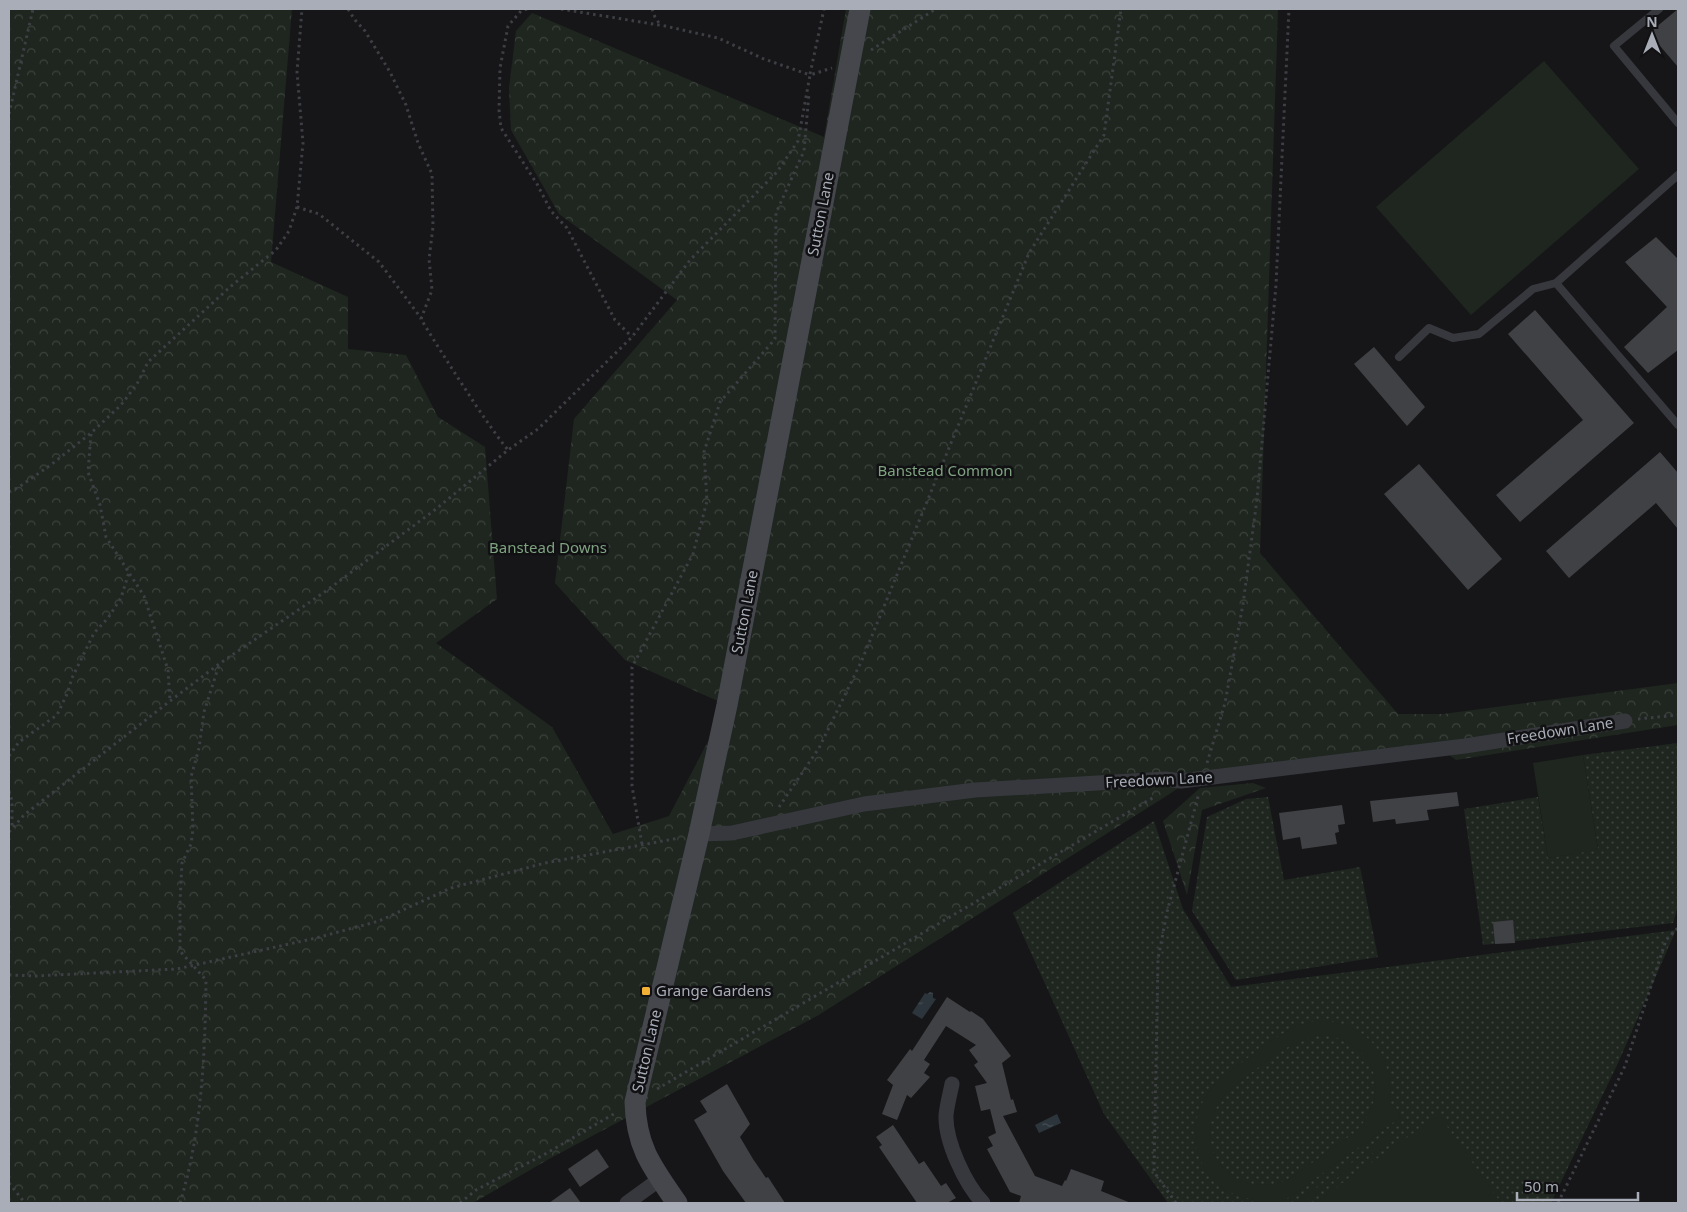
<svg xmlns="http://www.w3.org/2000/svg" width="1687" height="1212" font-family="'Noto Sans',sans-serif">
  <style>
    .grass { fill: url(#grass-dots) }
    .forest { fill: url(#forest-crowns) }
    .park { fill: #1e261f; fill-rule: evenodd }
    .water { fill: url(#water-ripples) }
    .building { fill: #404145 }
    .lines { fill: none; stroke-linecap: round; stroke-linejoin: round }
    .path { stroke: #3d3f44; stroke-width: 3; stroke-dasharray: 2.5 4; stroke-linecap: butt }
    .lane { stroke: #37383d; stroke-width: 8 }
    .street { stroke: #37383d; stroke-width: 15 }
    .secondary { stroke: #45474d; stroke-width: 21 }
    .poi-dot { fill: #f2b134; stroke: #111113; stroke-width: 2 }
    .labels { text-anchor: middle; stroke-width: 5; stroke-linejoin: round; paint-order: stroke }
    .street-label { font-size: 15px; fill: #a8adb8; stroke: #111113 }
    .park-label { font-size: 15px; fill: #7fa381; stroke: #111113 }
    .poi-label { font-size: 15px; fill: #a8adb8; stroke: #111113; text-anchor: start }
  </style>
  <defs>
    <pattern id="grass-dots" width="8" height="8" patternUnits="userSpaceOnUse" patternTransform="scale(1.25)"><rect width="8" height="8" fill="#1e261f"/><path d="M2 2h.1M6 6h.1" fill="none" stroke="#3c433d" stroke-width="1.8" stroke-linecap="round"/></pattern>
    <pattern id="forest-crowns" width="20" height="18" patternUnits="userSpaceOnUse" patternTransform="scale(1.25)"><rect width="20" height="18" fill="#1e261f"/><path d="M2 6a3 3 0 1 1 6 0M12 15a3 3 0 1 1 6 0" fill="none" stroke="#3c433d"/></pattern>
    <pattern id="water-ripples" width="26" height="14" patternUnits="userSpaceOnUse" patternTransform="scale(1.25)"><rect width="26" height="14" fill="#2c353c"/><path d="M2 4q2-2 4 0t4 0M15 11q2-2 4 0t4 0" fill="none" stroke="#485056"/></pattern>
  </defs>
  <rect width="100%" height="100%" fill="#161618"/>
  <!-- grass -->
  <g class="grass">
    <polygon points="1678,743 1678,906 1673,923 1483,945 1464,809 1538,797 1548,858 1598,849 1583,755"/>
    <polygon points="1268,797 1284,880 1360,867 1378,957 1236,980 1192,911 1207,817 1246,799"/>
    <polygon points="1154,821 1183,909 1231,987 1676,930 1618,1063 1551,1203 1168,1203 1104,1114 1013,913"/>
  </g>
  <!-- forest -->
  <g class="forest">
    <polygon points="9,9 292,9 271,262 348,297 348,349 406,355 438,417 485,447 497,599 436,643 552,727 613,834 669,816 727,705 625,660 555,583 574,419 677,300 559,214 511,130 509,88 516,31 532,13 824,137 846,9 1278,9 1260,553 1398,714 1443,714 1678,683 1678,725 1456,760 1433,743 1199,774 1168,795 817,1016 549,1159 473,1203 9,1203"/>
    <polygon points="1253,783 1266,788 1202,810 1187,895 1163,821 1200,788"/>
  </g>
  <!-- park -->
  <g class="park">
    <polygon points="1544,61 1639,169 1471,315 1376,207"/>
    <polygon points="1583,755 1598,850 1548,858 1533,763"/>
    <path d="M1316,1021C1367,1020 1397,1058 1389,1107L1393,1105L1401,1117L1281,1203H1257L1260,1200C1195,1196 1174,1122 1220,1079C1249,1058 1281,1027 1316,1021ZM1325,1035C1378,1044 1392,1096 1354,1133L1288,1180C1225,1203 1183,1136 1230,1089C1259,1068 1289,1038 1325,1035Z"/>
    <polygon points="1439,1115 1501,1203 1314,1203"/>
    <polygon points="1389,1133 1394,1140 1374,1155 1372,1153 1302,1203 1295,1203 1370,1150 1369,1147"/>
  </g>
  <!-- water -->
  <g class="water">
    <polygon points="930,992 933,993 933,998 936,999 922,1019 912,1013 925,993 927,994"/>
    <polygon points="1057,1114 1061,1123 1039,1133 1035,1125"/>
  </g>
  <!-- building -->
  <g class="building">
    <polygon points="1678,9 1678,67 1649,33"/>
    <polygon points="1656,237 1678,259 1678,350 1648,373 1624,347 1667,307 1625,262"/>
    <polygon points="1535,310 1634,423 1520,522 1496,495 1583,420 1508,334"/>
    <polygon points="1374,347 1425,407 1407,426 1354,364"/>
    <polygon points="1660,452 1678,473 1678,529 1656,503 1569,578 1546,551"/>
    <polygon points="1419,464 1502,559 1468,590 1384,494"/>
    <polygon points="1457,792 1459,806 1427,810 1429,820 1396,824 1395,819 1373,822 1370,801"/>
    <polygon points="1342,805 1345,824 1338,825 1339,832 1335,833 1337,844 1302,849 1300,837 1283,840 1279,813"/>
    <polygon points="1513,920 1515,943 1495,944 1493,922"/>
    <polygon points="947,997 970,1012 971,1011 983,1019 1011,1056 1002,1063 1011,1100 1013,1099 1017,1112 1003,1116 1035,1176 1062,1186 1065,1180 1066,1181 1071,1169 1104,1181 1101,1191 1131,1203 1019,1203 1021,1196 1010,1192 987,1149 993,1146 988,1137 996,1133 990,1109 981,1111 975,1086 987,1083 974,1065 978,1062 969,1050 976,1045 946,1026 924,1060 930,1064 924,1073 930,1077 911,1098 907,1095 897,1120 882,1114 893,1085 887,1080 910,1049 912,1051"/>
    <polygon points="727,1084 750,1124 740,1137 753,1159 766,1178 768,1177 785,1203 746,1203 723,1171 694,1120 707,1112 700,1101"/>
    <polygon points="893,1125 919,1164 924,1161 941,1186 946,1183 956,1198 947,1203 917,1203 879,1147 882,1145 876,1137"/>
    <polygon points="597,1149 609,1167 580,1187 568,1169"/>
    <polygon points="570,1188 581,1203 549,1203"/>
  </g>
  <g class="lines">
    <!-- path -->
    <g class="path">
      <path d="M348,9L355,20L365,31L390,72L406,105L418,143L432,174L433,227L429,259L432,290L421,319C439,349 458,378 477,407C488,423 496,435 508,450"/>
      <polyline points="527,9 521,11 508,26 500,68 499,110 501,128 537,184 551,211 567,228 615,320 632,337"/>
      <polyline points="561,9 665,26 718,38 764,59 810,75"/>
      <polyline points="652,9 655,17 661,26"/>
      <polyline points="871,50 936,9"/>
      <polyline points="810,74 824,9"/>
      <polyline points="9,114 33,9"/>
      <polyline points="297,207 319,214 379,262 421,318"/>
      <polyline points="91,434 88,472 100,505 106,537 144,596 168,670 170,701"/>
      <polyline points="9,492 19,487 52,464 91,433 121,405 137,384 148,362 230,287 276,250 289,231 297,207 303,143 297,72 302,9"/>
      <polyline points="1638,719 1678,715"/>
      <polyline points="9,756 19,742 57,715 67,694 72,678 94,633 108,618 121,598 129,572"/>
      <polyline points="1207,763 1225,703 1243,604 1257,499 1276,285 1289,9"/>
      <polyline points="9,791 12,801 12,828"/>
      <polyline points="779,807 819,748 862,660 1029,253 1104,135 1121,9"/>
      <polyline points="9,832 24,815 170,701 219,664 326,591 436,509 508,450 538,429 632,337 690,260 777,172 798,141 810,75 832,68"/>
      <polyline points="642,844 632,786 632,667 693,554 707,501 704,452 720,402 775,339 776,213 804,151 809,93"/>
      <polyline points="9,975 35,976 177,969 316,938 379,921 451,888 545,863 679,838"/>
      <polyline points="657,1089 1156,796"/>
      <polyline points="9,1183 25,1203"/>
      <path d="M180,1203C202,1131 205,1055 206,980L180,951V901L182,863L191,844L193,829L191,777L199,748L204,712L219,665"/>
      <polyline points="460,1203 476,1190 547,1153 617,1112"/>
      <polyline points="1176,1203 1154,1172 1158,959 1167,912 1199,793"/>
      <polyline points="1558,1203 1625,1066 1666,940 1678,928"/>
    </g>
    <!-- lane -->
    <g class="lane">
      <polyline points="1659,9 1614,46 1678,123"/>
      <polyline points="1556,283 1678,425"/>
      <polyline points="1399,357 1429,328 1453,338 1479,334 1533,289 1556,283 1678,175"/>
    </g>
    <!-- street -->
    <g class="street">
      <polyline points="699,834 732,833 864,804 975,790 1166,779 1181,781 1465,746 1625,721"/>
      <path d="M952,1084C950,1094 947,1105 946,1115C945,1141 965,1184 983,1203"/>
      <polyline points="627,1203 660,1179"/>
    </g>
    <!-- secondary -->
    <path class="secondary" d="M677,1203C652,1167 636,1147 635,1102L699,834L727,705L860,9"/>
  </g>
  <!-- markers -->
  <rect class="poi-dot" x="641" y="986" width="10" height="10" rx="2.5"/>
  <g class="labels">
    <!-- street labels -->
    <g class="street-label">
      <text transform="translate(821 214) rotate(-79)" y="5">Sutton Lane</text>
      <text transform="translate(745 612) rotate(-79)" y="5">Sutton Lane</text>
      <text transform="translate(1560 731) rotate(-9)" y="5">Freedown Lane</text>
      <text transform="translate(1159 780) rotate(-3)" y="5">Freedown Lane</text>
      <text transform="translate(647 1051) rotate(-77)" y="5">Sutton Lane</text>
    </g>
    <!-- park labels -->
    <g class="park-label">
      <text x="945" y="476">Banstead Common</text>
      <text x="548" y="553">Banstead Downs</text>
    </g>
    <!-- poi labels -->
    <g class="poi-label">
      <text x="656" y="996">Grange Gardens</text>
    </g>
  </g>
  <!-- border -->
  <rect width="1687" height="1212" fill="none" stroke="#a8adb8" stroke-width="20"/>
  <!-- north arrow -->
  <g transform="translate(1652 35)" stroke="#111113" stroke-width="4" paint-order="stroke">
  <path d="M0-4L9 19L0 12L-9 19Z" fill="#a8adb8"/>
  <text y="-8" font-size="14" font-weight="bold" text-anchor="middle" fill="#a8adb8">N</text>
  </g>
  <!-- scale -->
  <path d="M1517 1192v8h121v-8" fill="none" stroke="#a8adb8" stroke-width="2.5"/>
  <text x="1524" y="1192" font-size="15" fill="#a8adb8" stroke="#111113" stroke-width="4" paint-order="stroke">50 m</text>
</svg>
